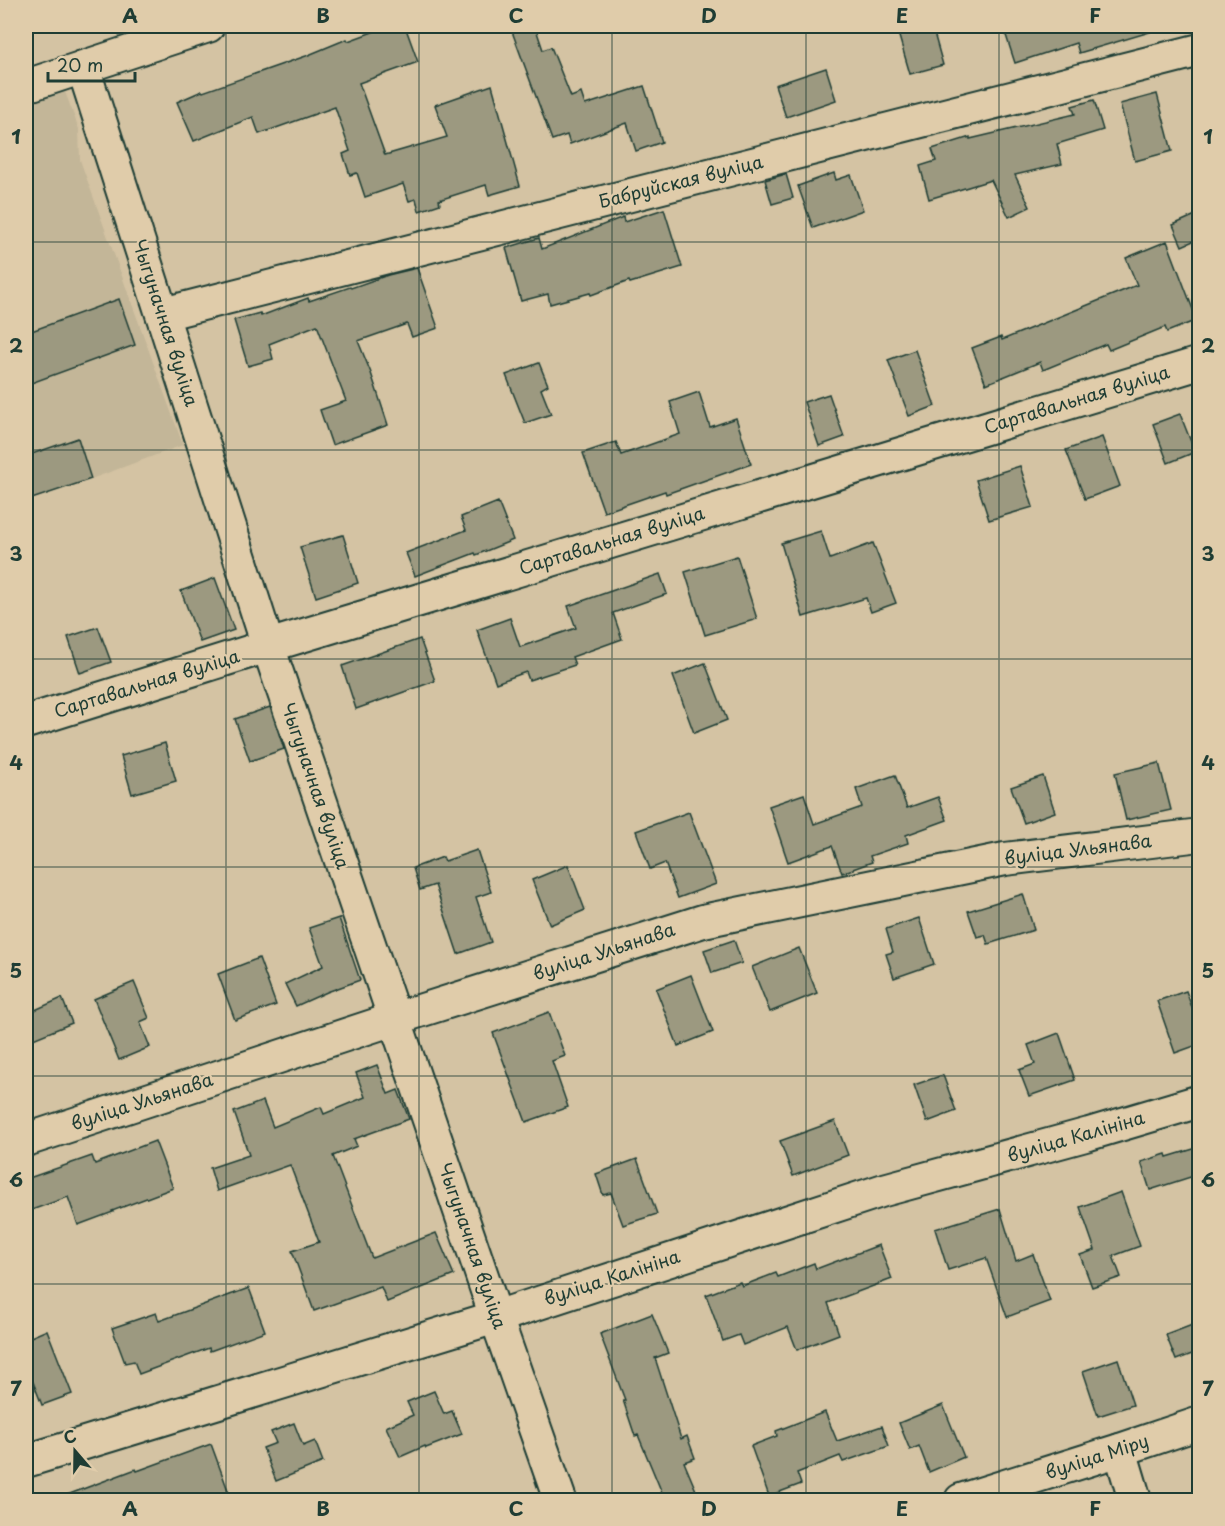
<svg xmlns="http://www.w3.org/2000/svg" width="1225" height="1526" font-family="'Playpen Sans',sans-serif">
  <style>
    .built { fill: #c3b698 }
    .building { fill: #9c9980; stroke: #1f3d34; stroke-width: 1.5 }
    .lines { fill: none; stroke-linecap: round; stroke-linejoin: round }
    .street-casing { stroke: #1f3d34; stroke-width: 36 }
    .street { stroke: #e0ccaa; stroke-width: 32 }
    .grid { fill: none; stroke: #1f3d34; stroke-width: 1.5; stroke-opacity: 0.55 }
    .labels { text-anchor: middle; stroke-width: 4.5; stroke-linejoin: round; paint-order: stroke }
    .street-label { font-size: 18px; fill: #1f3d34; stroke: #e0ccaa }
    .neatline { fill: none; stroke: #1f3d34; stroke-width: 2 }
    .grid-label { font-size: 20px; text-anchor: middle; font-weight: bold; fill: #1f3d34 }
  </style>
  <rect width="100%" height="100%" fill="#d4c3a3"/>
  <filter id="ink" filterUnits="userSpaceOnUse"><feTurbulence type="fractalNoise" baseFrequency=".0167" numOctaves="2"/><feDisplacementMap in="SourceGraphic" scale="12" xChannelSelector="R" yChannelSelector="G"/><feConvolveMatrix kernelMatrix="1 2 1 2 8 2 1 2 1" color-interpolation-filters="sRGB"/></filter>
  <g filter="url(#ink)">
    <!-- built -->
    <polygon class="built" points="64,89 79,129 80,160 183,445 91,479 26,501 26,102"/>
    <!-- building -->
    <g class="building">
      <polygon points="389,26 405,26 418,62 359,83 385,155 447,137 435,105 492,85 520,186 489,195 486,185 439,200 440,204 419,211 416,199 409,201 403,184 365,197 357,173 350,175 343,154 350,151 335,107 259,134 253,117 194,141 177,102 202,91 203,92 306,56 347,39 348,41"/>
      <polygon points="510,26 535,26 543,50 551,47 571,97 581,93 585,105 644,86 662,142 636,151 627,123 570,144 567,135 552,140"/>
      <polygon points="896,26 932,26 943,65 910,74"/>
      <polygon points="1003,26 1150,26 1150,32 1079,53 1076,43 1015,63"/>
      <polygon points="826,68 836,100 786,117 775,85"/>
      <polygon points="1157,94 1172,151 1135,161 1120,104"/>
      <polygon points="1094,100 1103,130 1057,144 1062,164 1015,175 1030,207 1009,217 991,180 929,199 920,166 936,161 932,149 970,137 970,139 1075,114 1072,106"/>
      <polygon points="834,173 836,180 851,175 863,210 813,228 798,186"/>
      <polygon points="786,174 793,198 772,204 765,180"/>
      <polygon points="664,209 682,267 630,283 629,281 591,295 590,293 550,304 548,294 521,301 506,248 539,238 542,249 623,217 624,222"/>
      <polygon points="1200,213 1200,238 1182,246 1173,225"/>
      <polygon points="1167,241 1197,320 1167,332 1165,327 1109,350 1106,344 1043,370 1040,362 986,384 972,348 1001,337 1002,340 1137,285 1126,258"/>
      <polygon points="417,268 438,328 412,337 407,324 358,341 371,373 388,425 332,445 320,410 346,401 317,325 269,344 273,359 248,366 234,320 260,313 261,316 308,298 309,301 350,287 351,288 388,275"/>
      <polygon points="119,299 135,345 26,385 26,333"/>
      <polygon points="915,350 935,406 909,416 888,360"/>
      <polygon points="539,363 548,385 541,389 551,414 525,423 506,375"/>
      <polygon points="699,392 710,427 736,418 751,464 666,494 665,491 604,512 583,453 616,442 621,455 680,434 670,402"/>
      <polygon points="829,394 844,437 819,446 804,402"/>
      <polygon points="1180,414 1195,452 1168,463 1153,424"/>
      <polygon points="1102,437 1120,486 1085,499 1066,450"/>
      <polygon points="78,438 91,479 26,501 26,456"/>
      <polygon points="1020,466 1033,507 989,520 976,480"/>
      <polygon points="498,502 513,540 476,555 475,553 415,576 406,553 466,530 461,517"/>
      <polygon points="821,531 830,559 873,543 896,603 871,612 866,598 803,617 781,543"/>
      <polygon points="343,535 358,583 316,597 300,547"/>
      <polygon points="737,556 757,619 705,635 685,572"/>
      <polygon points="660,574 667,594 613,613 622,639 572,657 575,665 529,680 526,672 496,683 477,630 510,618 520,647 576,628 568,606"/>
      <polygon points="215,578 234,630 200,642 181,591"/>
      <polygon points="98,627 111,662 80,673 68,637"/>
      <polygon points="420,639 435,681 356,709 342,666"/>
      <polygon points="705,663 727,720 694,733 673,676"/>
      <polygon points="270,707 284,749 250,761 235,719"/>
      <polygon points="165,743 176,781 132,794 121,756"/>
      <polygon points="1159,763 1171,810 1126,820 1115,773"/>
      <polygon points="895,775 907,808 938,797 947,820 906,835 908,843 870,856 872,862 842,873 832,846 788,862 769,806 804,794 814,824 862,807 856,789"/>
      <polygon points="1043,776 1055,812 1024,823 1011,787"/>
      <polygon points="689,812 716,884 678,898 665,863 650,869 636,831"/>
      <polygon points="477,850 491,892 476,897 491,942 458,954 435,885 420,890 413,868 443,857 445,861"/>
      <polygon points="568,865 585,910 550,925 532,880"/>
      <polygon points="1023,894 1034,930 988,944 985,935 977,937 968,911"/>
      <polygon points="339,918 360,980 327,992 296,1006 285,984 323,966 309,928"/>
      <polygon points="919,918 934,964 894,978 886,954 893,952 886,929"/>
      <polygon points="734,940 742,963 712,973 704,950"/>
      <polygon points="799,948 817,993 770,1012 752,967"/>
      <polygon points="259,958 276,1005 235,1020 218,974"/>
      <polygon points="691,975 713,1032 678,1046 656,989"/>
      <polygon points="134,982 149,1018 140,1022 150,1047 119,1060 94,999"/>
      <polygon points="1186,991 1200,1029 1200,1044 1175,1053 1157,1001"/>
      <polygon points="62,998 72,1023 26,1042 26,1014"/>
      <polygon points="549,1012 565,1056 552,1061 568,1107 526,1122 493,1033"/>
      <polygon points="1059,1033 1075,1080 1029,1096 1019,1070 1035,1064 1028,1045"/>
      <polygon points="377,1065 388,1094 398,1090 409,1119 354,1139 357,1146 333,1156 372,1258 436,1233 454,1275 387,1302 381,1287 314,1311 292,1251 319,1242 290,1165 217,1191 210,1168 249,1155 234,1112 263,1101 273,1127 321,1107 324,1114 365,1097 356,1073"/>
      <polygon points="943,1075 956,1111 927,1122 914,1085"/>
      <polygon points="835,1121 848,1155 793,1176 780,1141"/>
      <polygon points="155,1141 173,1188 112,1211 113,1212 78,1225 68,1197 26,1212 26,1179 92,1156 95,1164"/>
      <polygon points="1200,1147 1200,1174 1150,1190 1141,1162 1166,1154 1167,1157"/>
      <polygon points="637,1159 657,1214 623,1225 611,1193 603,1195 596,1174"/>
      <polygon points="1121,1192 1140,1246 1113,1256 1121,1277 1092,1287 1080,1255 1095,1250 1080,1207"/>
      <polygon points="1000,1209 1016,1261 1033,1254 1050,1301 1007,1317 986,1258 948,1270 935,1229"/>
      <polygon points="879,1245 892,1279 828,1303 839,1334 797,1350 788,1327 743,1345 739,1335 723,1341 706,1295 740,1282 742,1286 776,1273 778,1277 814,1263 816,1269"/>
      <polygon points="249,1288 265,1331 210,1351 209,1348 139,1374 134,1361 125,1363 112,1328 156,1313 159,1321"/>
      <polygon points="652,1314 668,1353 655,1358 681,1439 687,1436 695,1458 684,1462 700,1500 665,1500 638,1435 635,1436 623,1400 625,1400 600,1334"/>
      <polygon points="1200,1322 1200,1351 1176,1360 1166,1335"/>
      <polygon points="47,1330 72,1394 42,1405 33,1382 26,1385 26,1339"/>
      <polygon points="1118,1359 1133,1405 1098,1416 1083,1371"/>
      <polygon points="434,1391 444,1414 452,1411 462,1434 426,1448 425,1446 400,1457 386,1427 413,1415 407,1402"/>
      <polygon points="943,1405 964,1457 929,1472 919,1446 910,1450 899,1423"/>
      <polygon points="825,1412 837,1441 882,1426 889,1446 843,1462 840,1456 797,1473 801,1484 769,1496 751,1446 777,1436 776,1431"/>
      <polygon points="294,1423 303,1446 315,1441 323,1462 276,1481 263,1448 276,1443 271,1432"/>
      <polygon points="211,1444 229,1493 208,1500 60,1500 59,1498 136,1469 137,1471"/>
    </g>
    <g class="lines">
      <defs>
        <g id="street">
          <polyline points="83,67 268,646 496,1317 560,1500"/>
          <polyline points="26,86 208,26"/>
          <polyline points="163,314 1200,50"/>
          <polyline points="26,722 268,646 1200,363"/>
          <polyline points="26,1140 394,1019 703,921 1005,859 1200,835"/>
          <polyline points="1120,1450 1135,1500"/>
          <polyline points="26,1461 496,1317 884,1190 1089,1134 1200,1101"/>
          <polyline points="961,1500 1120,1450 1200,1423"/>
        </g>
      </defs>
      <!-- street casing -->
      <use href="#street" class="street-casing"/>
      <!-- street -->
      <use href="#street" class="street"/>
    </g>
  </g>
  <!-- grid -->
  <path class="grid" d="M226,26V1500M419,26V1500M612,26V1500M806,26V1500M999,26V1500M26,242H1200M26,450H1200M26,659H1200M26,867H1200M26,1076H1200M26,1284H1200"/>
  <g class="labels">
    <!-- street labels -->
    <g class="street-label">
      <text transform="translate(681 182) rotate(-14)" y="6">Бабруйская вуліца</text>
      <text transform="translate(165 323) rotate(72)" y="6">Чыгуначная вуліца</text>
      <text transform="translate(1077 400) rotate(-17)" y="6">Сартавальная вуліца</text>
      <text transform="translate(612 541) rotate(-17)" y="6">Сартавальная вуліца</text>
      <text transform="translate(147 684) rotate(-17)" y="6">Сартавальная вуліца</text>
      <text transform="translate(315 786) rotate(71)" y="6">Чыгуначная вуліца</text>
      <text transform="translate(1078 850) rotate(-7)" y="6">вуліца Ульянава</text>
      <text transform="translate(604 952) rotate(-18)" y="6">вуліца Ульянава</text>
      <text transform="translate(142 1102) rotate(-18)" y="6">вуліца Ульянава</text>
      <text transform="translate(1076 1137) rotate(-16)" y="6">вуліца Калініна</text>
      <text transform="translate(472 1246) rotate(71)" y="6">Чыгуначная вуліца</text>
      <text transform="translate(612 1278) rotate(-18)" y="6">вуліца Калініна</text>
      <text transform="translate(1097 1457) rotate(-18)" y="6">вуліца Міру</text>
    </g>
  </g>
  <!-- margin -->
  <rect width="1225" height="1526" fill="none" stroke="#e0ccaa" stroke-width="66"/>
  <!-- north arrow -->
  <g transform="translate(75 1451) rotate(340)" stroke="#e0ccaa" stroke-width="4.5" paint-order="stroke">
  <path d="M0-4.5L10 22L0 15L-10 22Z" fill="#1f3d34"/>
  <text y="-9" font-size="16" font-weight="bold" text-anchor="middle" fill="#1f3d34">С</text>
  </g>
  <!-- scale -->
  <path d="M48 72v9h87v-9" fill="none" stroke="#1f3d34" stroke-width="3"/>
  <text x="57" y="72" font-size="18" fill="#1f3d34" stroke="#e0ccaa" stroke-width="4.5" paint-order="stroke">20 m</text>
  <rect x="33" y="33" width="1159" height="1460" class="neatline"/>
  <g class="grid-label">
    <text x="130" y="23">A</text>
    <text x="323" y="23">B</text>
    <text x="516" y="23">C</text>
    <text x="709" y="23">D</text>
    <text x="902" y="23">E</text>
    <text x="1095" y="23">F</text>
    <text x="16" y="144">1</text>
    <text x="1208" y="144">1</text>
    <text x="16" y="353">2</text>
    <text x="1208" y="353">2</text>
    <text x="16" y="561">3</text>
    <text x="1208" y="561">3</text>
    <text x="16" y="770">4</text>
    <text x="1208" y="770">4</text>
    <text x="16" y="978">5</text>
    <text x="1208" y="978">5</text>
    <text x="16" y="1187">6</text>
    <text x="1208" y="1187">6</text>
    <text x="16" y="1396">7</text>
    <text x="1208" y="1396">7</text>
    <text x="130" y="1516">A</text>
    <text x="323" y="1516">B</text>
    <text x="516" y="1516">C</text>
    <text x="709" y="1516">D</text>
    <text x="902" y="1516">E</text>
    <text x="1095" y="1516">F</text>
  </g>
</svg>
